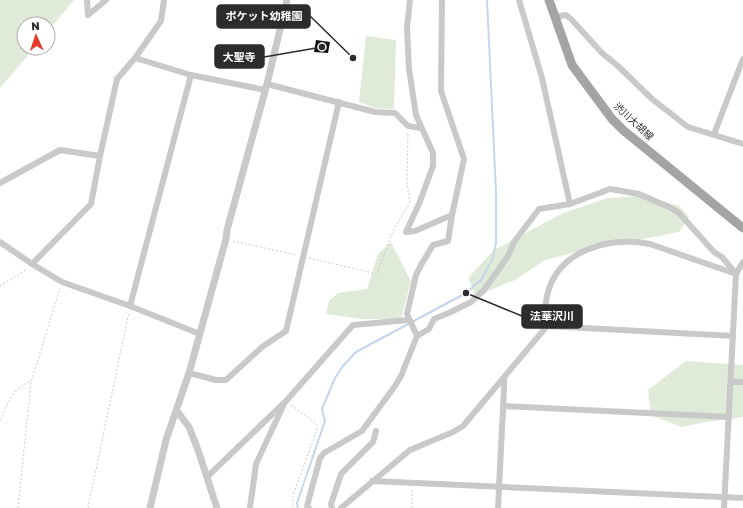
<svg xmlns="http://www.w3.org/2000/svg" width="743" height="508" font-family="'Golos Text','Noto Sans JP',sans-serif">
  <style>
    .green { fill: #dfead9 }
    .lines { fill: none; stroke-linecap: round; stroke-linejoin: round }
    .stream { stroke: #c4d6eb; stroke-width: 2 }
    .building { fill: #131313 }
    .path { stroke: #c9c9c9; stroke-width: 1; stroke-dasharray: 2 2; stroke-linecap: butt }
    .minor { stroke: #c9c9c9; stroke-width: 6 }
    .tertiary { stroke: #c9c9c9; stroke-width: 7 }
    .primary { stroke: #a4a4a4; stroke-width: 9 }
    .labels { text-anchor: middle; stroke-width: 4; stroke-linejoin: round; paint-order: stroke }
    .street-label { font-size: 10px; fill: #2c2c2c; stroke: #fff }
    .leader { fill: none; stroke: #2c2c2c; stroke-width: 1.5 }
    .callout-dot { fill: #2c2c2c; stroke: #fff; stroke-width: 1.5 }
    .callout { fill: #2c2c2c; stroke: #2c2c2c; stroke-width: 1.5 }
    .callout-label { font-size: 11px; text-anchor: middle; font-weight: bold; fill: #fff }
  </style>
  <rect width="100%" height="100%" fill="#fff"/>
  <!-- green -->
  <g class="green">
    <polygon points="0,0 74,0 48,31 48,24 24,24 24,48 34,48 0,88"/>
    <polygon points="366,36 396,40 394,109 375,108 359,102"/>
    <polygon points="645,196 679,206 689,217 679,232 573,253 545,260 515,280 476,296 468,278 494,250 561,214 607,198"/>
    <polygon points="391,242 411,281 401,319 362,319 326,314 329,301 338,293 367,289 378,254"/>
    <polygon points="686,361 743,365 743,417 706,422 681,427 651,415 648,390"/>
  </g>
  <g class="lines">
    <!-- stream -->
    <polyline class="stream" points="298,508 297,503 325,421 322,409 335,378 343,366 356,352 466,293 481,280 492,260 496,243 496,192 487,0"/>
  </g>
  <!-- building -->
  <polygon class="building" points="316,40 330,42 328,53 314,52"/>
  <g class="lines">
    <!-- path -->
    <g class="path">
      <polyline points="233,241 296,255"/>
      <polyline points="309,258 377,274 393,231 410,202 407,182 408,133"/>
      <polyline points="0,286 27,269"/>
      <polyline points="291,405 317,424 317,430 293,495 293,508"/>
      <path d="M0,420C7,405 13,387 30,382"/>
      <polyline points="18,508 31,382 60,288"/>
      <polyline points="88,508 129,312"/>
      <polyline points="412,508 412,490"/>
    </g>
    <!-- minor -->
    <g class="minor">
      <polyline points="87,0 88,15 106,0"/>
      <polyline points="410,0 407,28 409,69 416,115 433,153 433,166 419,204 406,232 415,231 452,215"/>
      <polyline points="519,0 542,78 570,204"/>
      <polyline points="554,17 566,15 571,19 602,53 618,66 652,99 688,127 743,144"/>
      <polyline points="135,58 191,75 265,90"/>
      <polyline points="267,84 375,112 395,113 408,126 420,128"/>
      <polyline points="714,134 743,59"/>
      <polyline points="0,183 60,150 100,156"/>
      <polyline points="0,242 32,264 62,282 130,306 200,334"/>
      <polyline points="32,264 91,204 100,156 117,79 135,58 161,21 164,0"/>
      <polyline points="130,306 191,75"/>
      <path d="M547,326C543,318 545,306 547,296C557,250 609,236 650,244L736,274"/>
      <polyline points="547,326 733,336"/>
      <polyline points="417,336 407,314 416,275 421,265 433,245 448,241 452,215 464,159 441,91 442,0"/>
      <polyline points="189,373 216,380 226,380 262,347 286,331 339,102"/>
      <polyline points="731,382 743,382"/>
      <polyline points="503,406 729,417"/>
      <polyline points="207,477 286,401 353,325 409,320"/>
      <polyline points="372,481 743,498"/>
      <polyline points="250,508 256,464 284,404"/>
      <polyline points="309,508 307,506 320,458 324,453 362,431 395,386 401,376 417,336 429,329 434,319 451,312 471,302 484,290 508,256 514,242 539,209 570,204 610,189 639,194 671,208 679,213 714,252 722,257 736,274"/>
      <polyline points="332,508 331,504 341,474 373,442 376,431"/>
      <polyline points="341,508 410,450 453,432 463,426 547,326"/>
      <polyline points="498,508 504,389 504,378"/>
      <polyline points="724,508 736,274 743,262"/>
    </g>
    <!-- tertiary -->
    <g class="tertiary">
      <polyline points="177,411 189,427 198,450 217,508"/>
      <polyline points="150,508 166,440 189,373 226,239 227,230 267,84 287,0"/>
    </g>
    <!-- primary -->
    <polyline class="primary" points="549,0 572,65 612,119 623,130 743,228"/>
  </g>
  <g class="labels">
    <!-- street labels -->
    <g class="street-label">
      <text transform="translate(634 121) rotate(43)" y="4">渋川大胡線</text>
    </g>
  </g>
  <!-- callouts -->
  <path class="leader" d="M353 58L310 16M322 47L264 57M466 293L522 316"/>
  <g class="callout-dot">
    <circle cx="353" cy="58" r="4"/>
    <circle cx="322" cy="47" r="4"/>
    <circle cx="466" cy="293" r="4"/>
  </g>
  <g class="callout">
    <rect x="217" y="5" width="93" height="23" rx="4"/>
    <rect x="215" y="45" width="49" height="23" rx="4"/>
    <rect x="522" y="305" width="60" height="23" rx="4"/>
  </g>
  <g class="callout-label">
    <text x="264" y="20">ポケット幼稚園</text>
    <text x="239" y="61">大聖寺</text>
    <text x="552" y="320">法華沢川</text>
  </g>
  <!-- north arrow -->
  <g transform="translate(36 36) rotate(357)"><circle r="19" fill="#ffffff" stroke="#ababab"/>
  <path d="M0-3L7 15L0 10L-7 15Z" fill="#e73c2b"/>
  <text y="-6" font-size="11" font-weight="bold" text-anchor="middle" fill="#2c2c2c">N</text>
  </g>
</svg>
